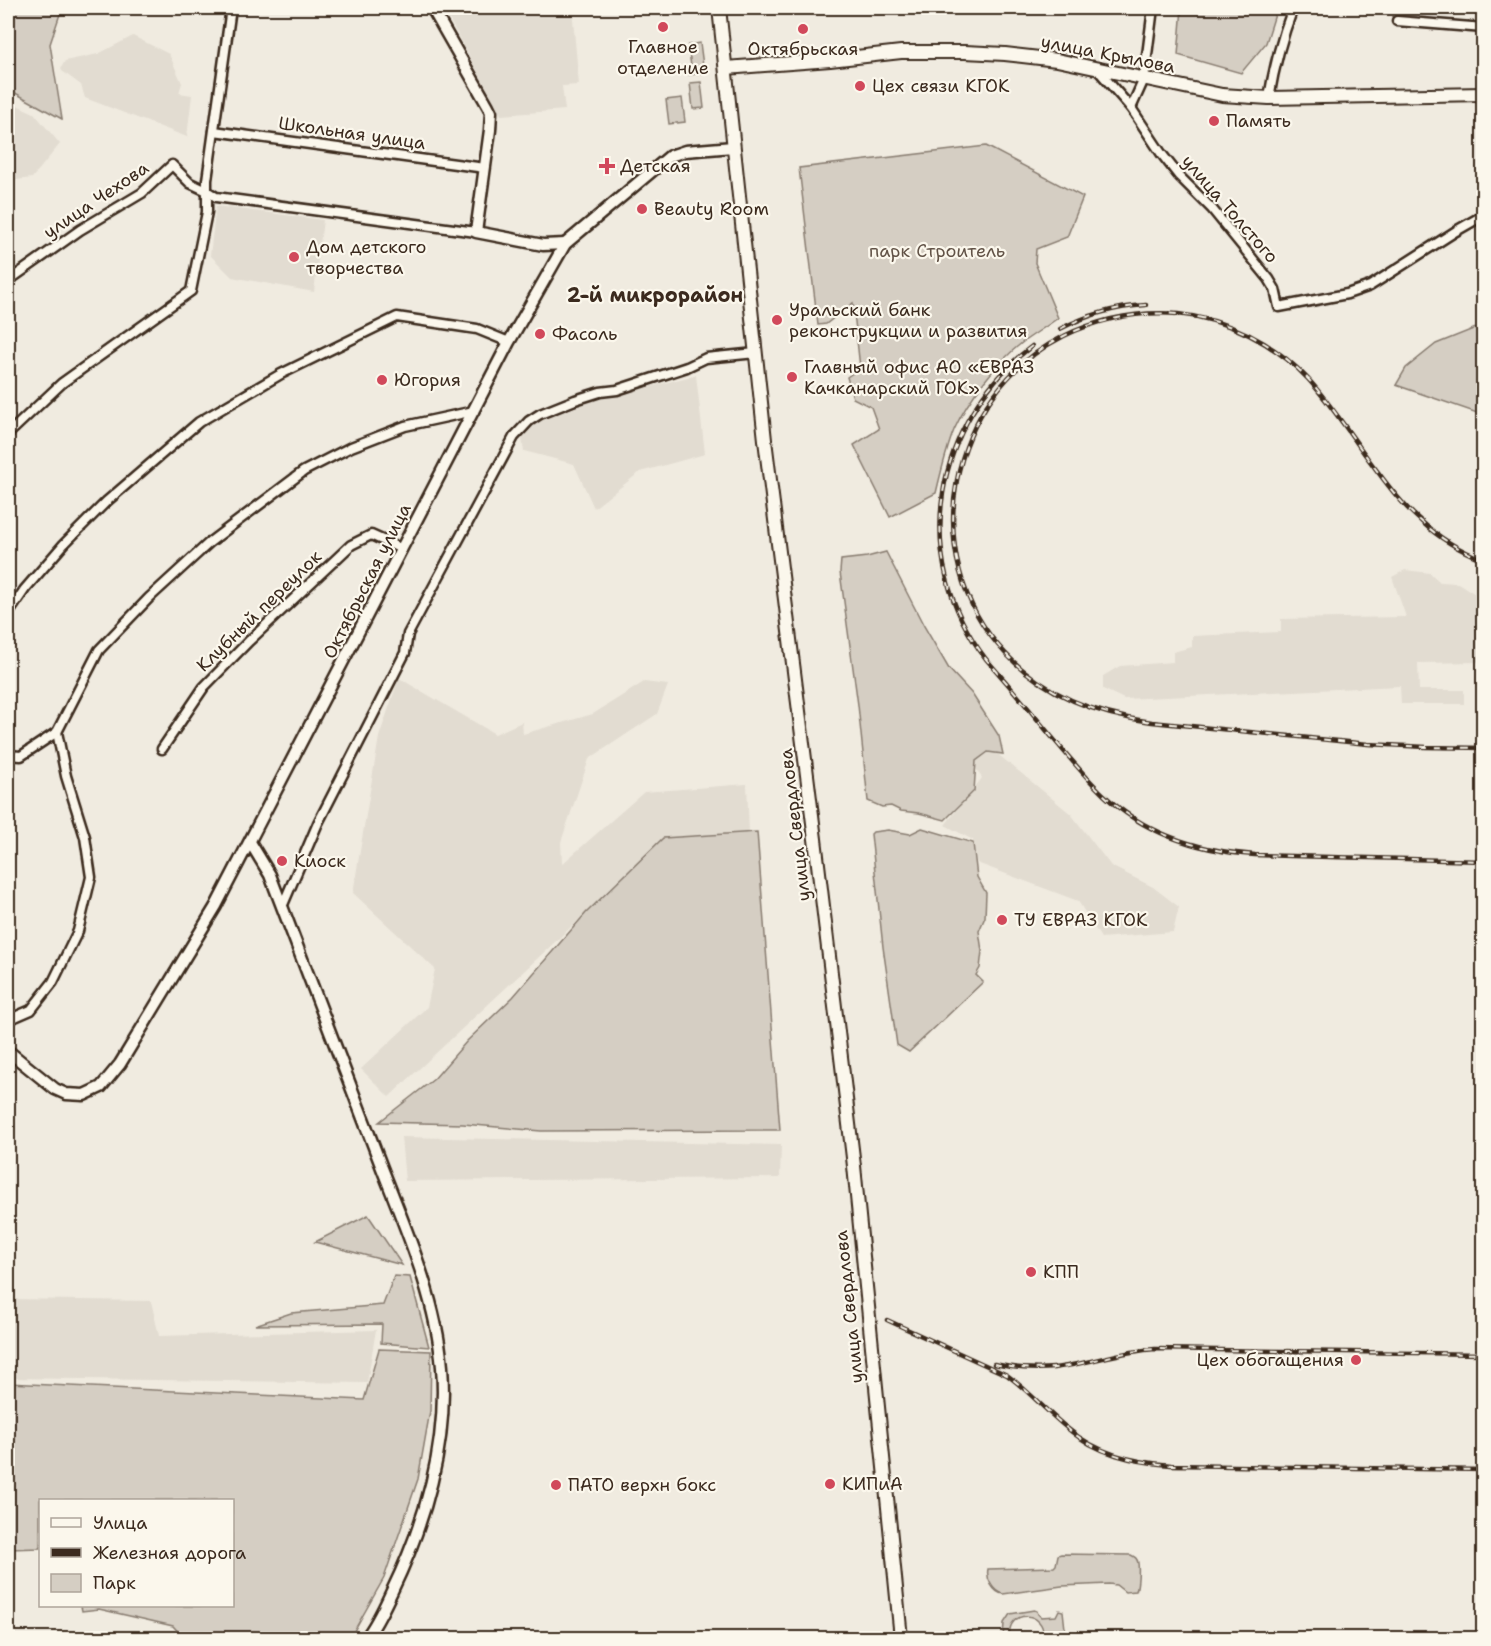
<svg xmlns="http://www.w3.org/2000/svg" width="1491" height="1646" font-family="'Shantell Sans',sans-serif">
  <style>
    .built { fill: #e2dcd1 }
    .green { fill: #d5cec3; stroke: #887c70; stroke-width: 1.5 }
    .lines { fill: none; stroke-linecap: round; stroke-linejoin: round }
    .minor-casing { stroke: #3b2a1e; stroke-width: 13 }
    .tertiary-casing { stroke: #3b2a1e; stroke-width: 15 }
    .secondary-casing { stroke: #3b2a1e; stroke-width: 16 }
    .minor { stroke: #fbf7ec; stroke-width: 8 }
    .tertiary { stroke: #fbf7ec; stroke-width: 10 }
    .secondary { stroke: #fbf7ec; stroke-width: 12 }
    .rail-casing { stroke: #3b2a1e; stroke-width: 4.5 }
    .rail { stroke: #fbf7ec; stroke-width: 2; stroke-dasharray: 7; stroke-linecap: butt }
    .poi-dot { fill: #d1495b; stroke: #fbf7ec; stroke-width: 2 }
    .labels { text-anchor: middle; stroke-width: 4.5; stroke-linejoin: round; paint-order: stroke }
    .poi-label { font-size: 18px; fill: #3b2a1e; stroke: #fbf7ec; text-anchor: start }
    .street-label { font-size: 18px; fill: #3b2a1e; stroke: #fbf7ec }
    .park-label { font-size: 18px; fill: #625347; stroke: #fbf7ec }
    .neighbourhood-label { font-size: 20px; font-weight: bold; fill: #3b2a1e; stroke: #fbf7ec }
  </style>
  <rect width="100%" height="100%" fill="#f0ebe0"/>
  <filter id="ink" filterUnits="userSpaceOnUse"><feTurbulence type="fractalNoise" baseFrequency=".0167" numOctaves="2"/><feDisplacementMap in="SourceGraphic" scale="12" xChannelSelector="R" yChannelSelector="G"/><feConvolveMatrix kernelMatrix="1 2 1 2 8 2 1 2 1" color-interpolation-filters="sRGB"/></filter>
  <g filter="url(#ink)">
    <!-- built -->
    <g class="built">
      <polygon points="443,8 572,8 579,85 562,86 565,110 501,115"/>
      <polygon points="897,8 948,8 944,12 919,17"/>
      <polygon points="133,36 169,54 182,83 179,93 192,95 187,137 85,98 81,85 62,71 61,68 65,61 98,54"/>
      <polygon points="8,101 34,113 60,144 32,178 8,181"/>
      <polygon points="216,206 323,220 314,292 232,277 210,255"/>
      <polygon points="696,375 705,454 640,472 594,508 574,464 524,451 522,439 534,423 592,401"/>
      <polygon points="1405,570 1430,573 1440,582 1458,583 1483,599 1483,662 1418,663 1419,690 1464,690 1464,704 1401,704 1400,686 1124,699 1103,689 1103,676 1120,666 1173,662 1173,652 1192,647 1192,636 1281,632 1281,619 1406,617 1392,577"/>
      <polygon points="399,678 495,734 522,722 523,734 593,714 644,682 668,685 657,714 589,759 561,842 562,864 644,792 747,784 749,833 663,838 586,913 389,1097 361,1069 427,1007 435,969 353,893 379,737"/>
      <polygon points="989,747 1071,814 1111,866 1153,887 1179,907 1173,932 1101,938 1078,901 977,863 973,840 945,825 982,778 971,761"/>
      <polygon points="401,1137 781,1145 780,1178 405,1181"/>
      <polygon points="8,1299 151,1301 159,1336 376,1330 367,1383 8,1378"/>
    </g>
    <!-- green -->
    <g class="green">
      <polygon points="8,8 62,8 50,44 62,119 8,89"/>
      <polygon points="1182,8 1277,8 1266,43 1241,73 1178,55"/>
      <polygon points="700,43 704,73 689,75 687,67 691,66 688,45"/>
      <polygon points="701,82 704,108 693,109 690,83"/>
      <polygon points="682,98 685,122 669,124 666,100"/>
      <path d="M986,146L1083,197L1067,237L1036,249L1035,263L1058,318C1047,326 1034,334 1023,342C996,363 968,399 954,430C946,450 941,472 936,493L890,517L854,445L879,429L871,407L853,398L847,377L860,368L853,303L826,324L818,325L799,168Z"/>
      <polygon points="1483,325 1483,415 1396,385 1406,368 1436,344"/>
      <polygon points="886,552 924,626 949,669 972,694 999,736 1003,754 988,752 976,761 974,791 945,820 919,813 901,811 891,806 882,807 868,801 858,705 840,572 841,560 867,557"/>
      <polygon points="922,828 973,843 977,877 986,893 985,917 979,931 982,951 980,968 976,975 983,982 909,1052 897,1045 883,947 871,834 873,832 888,830 910,834"/>
      <polygon points="757,832 780,1130 541,1131 463,1124 379,1122 434,1079 467,1041 513,997 586,913 663,838"/>
      <polygon points="368,1215 402,1265 315,1242"/>
      <polygon points="394,1276 410,1277 429,1347 381,1343 382,1324 255,1325 291,1313 383,1305"/>
      <polygon points="379,1349 431,1351 430,1411 418,1479 384,1578 350,1638 184,1638 173,1626 99,1609 82,1611 81,1606 232,1606 232,1500 40,1500 40,1548 8,1549 8,1383 364,1400"/>
      <path d="M1061,1554L1131,1555C1135,1557 1137,1558 1138,1563C1139,1570 1138,1585 1136,1591L1125,1592L1116,1585L1109,1584L1062,1586L1003,1594C993,1592 986,1579 988,1569L1054,1567L1056,1565L1058,1555Z"/>
      <path d="M1034,1610L1037,1611L1038,1614L1041,1617L1056,1616L1059,1610L1063,1611L1066,1638H1043C1047,1609 1005,1609 1010,1638H1003L1004,1623L1010,1614Z"/>
    </g>
    <g class="lines">
      <defs>
        <g id="minor">
          <polyline points="1397,21 1484,28"/>
          <polyline points="1098,70 1131,108 1161,153 1179,176 1212,209 1269,279 1275,289 1279,307 1347,294 1370,286 1456,231 1484,215"/>
          <path d="M1269,98C1274,67 1282,37 1293,8"/>
          <polyline points="1131,108 1144,79 1153,8"/>
          <polyline points="214,131 485,168"/>
          <polyline points="8,281 80,230 142,193 172,165 190,183 207,191 216,197 476,232"/>
          <polyline points="8,434 62,383 191,291 207,212 207,180 231,8"/>
          <polyline points="8,614 25,589 64,544 106,502 199,422 281,374 397,317 477,329 509,342"/>
          <polyline points="162,749 204,687 249,641 351,545 371,535 402,549"/>
          <polyline points="8,755 21,756 57,732"/>
          <polyline points="282,907 318,823 405,653 408,634 514,437 529,421 540,414 575,400 600,392 617,390 687,367 706,358 756,353"/>
          <polyline points="8,1020 31,1010 53,982 78,931 91,877 85,837 66,776 57,732 99,650 149,598 210,542 304,471 351,447 405,426 474,411"/>
        </g>
        <g id="tertiary">
          <polyline points="432,8 488,106 491,112 490,130 476,232 543,245 565,244"/>
          <path d="M250,842L270,875C307,973 345,1070 382,1168C407,1232 436,1298 442,1367C448,1444 425,1523 392,1591C384,1608 377,1624 366,1638"/>
          <polyline points="8,1051 55,1089 66,1094 84,1095 101,1087 120,1064 216,906 509,342 565,244 670,156 685,151 733,147"/>
        </g>
        <g id="secondary">
          <polyline points="719,8 765,440 815,839 854,1166 901,1638"/>
          <polyline points="726,68 830,60 901,52 965,52 1005,54 1057,60 1222,95 1269,98 1484,94"/>
        </g>
      </defs>
      <!-- minor casing -->
      <use href="#minor" class="minor-casing"/>
      <!-- tertiary casing -->
      <use href="#tertiary" class="tertiary-casing"/>
      <!-- secondary casing -->
      <use href="#secondary" class="secondary-casing"/>
      <!-- minor -->
      <use href="#minor" class="minor"/>
      <!-- tertiary -->
      <use href="#tertiary" class="tertiary"/>
      <!-- secondary -->
      <use href="#secondary" class="secondary"/>
      <defs>
        <g id="rail">
          <path d="M1060,329C1087,315 1115,307 1146,305"/>
          <path d="M1032,346C933,421 909,559 986,659C1008,684 1030,710 1051,736C1068,756 1085,777 1104,795C1145,834 1199,851 1255,855L1484,861"/>
          <path d="M1484,560C1461,551 1439,538 1421,521C1402,505 1387,484 1372,464C1351,436 1332,405 1308,379C1275,343 1227,319 1178,314C1139,311 1099,319 1064,336C947,394 915,558 1005,653C1044,694 1097,715 1152,722L1368,744L1426,747L1484,748"/>
          <path d="M887,1320L1007,1375C1029,1391 1046,1411 1067,1428C1097,1454 1133,1462 1171,1465L1484,1470"/>
          <path d="M994,1364C1013,1368 1034,1370 1054,1368C1088,1364 1121,1351 1155,1349L1484,1354"/>
        </g>
      </defs>
      <!-- rail casing -->
      <use href="#rail" class="rail-casing"/>
      <!-- rail -->
      <use href="#rail" class="rail"/>
    </g>
  </g>
  <!-- markers -->
  <g class="poi-dot">
    <circle cx="663" cy="27" r="6"/>
    <circle cx="803" cy="29" r="6"/>
    <circle cx="860" cy="86" r="6"/>
    <circle cx="1214" cy="121" r="6"/>
    <path d="M604 157h6v6h6v6h-6v6h-6v-6h-6v-6h6z"/>
    <circle cx="642" cy="209" r="6"/>
    <circle cx="294" cy="257" r="6"/>
    <circle cx="777" cy="320" r="6"/>
    <circle cx="540" cy="334" r="6"/>
    <circle cx="792" cy="377" r="6"/>
    <circle cx="382" cy="380" r="6"/>
    <circle cx="282" cy="861" r="6"/>
    <circle cx="1002" cy="920" r="6"/>
    <circle cx="1031" cy="1272" r="6"/>
    <circle cx="1356" cy="1360" r="6"/>
    <circle cx="830" cy="1484" r="6"/>
    <circle cx="556" cy="1485" r="6"/>
  </g>
  <g class="labels">
    <!-- poi labels -->
    <g class="poi-label">
      <text x="663" y="53" text-anchor="middle">Главное<tspan x="663" dy="21">отделение</tspan></text>
      <text x="803" y="55" text-anchor="middle">Октябрьская</text>
      <text x="872" y="92">Цех связи КГОК</text>
      <text x="1226" y="127">Память</text>
      <text x="620" y="172">Детская</text>
      <text x="654" y="215">Beauty Room</text>
      <text x="306" y="253">Дом детского<tspan x="306" dy="21">творчества</tspan></text>
      <text x="789" y="316">Уральский банк<tspan x="789" dy="21">реконструкции и развития</tspan></text>
      <text x="552" y="340">Фасоль</text>
      <text x="804" y="373">Главный офис АО «ЕВРАЗ<tspan x="804" dy="21">Качканарский ГОК»</tspan></text>
      <text x="394" y="386">Югория</text>
      <text x="294" y="867">Киоск</text>
      <text x="1014" y="926">ТУ ЕВРАЗ КГОК</text>
      <text x="1043" y="1278">КПП</text>
      <text x="1344" y="1366" text-anchor="end">Цех обогащения</text>
      <text x="842" y="1490">КИПиА</text>
      <text x="568" y="1491">ПАТО верхн бокс</text>
    </g>
    <!-- street labels -->
    <g class="street-label">
      <text transform="translate(1108 54) rotate(11)" y="6">улица Крылова</text>
      <text transform="translate(352 133) rotate(8)" y="6">Школьная улица</text>
      <text transform="translate(96 200) rotate(-34)" y="6">улица Чехова</text>
      <text transform="translate(1230 209) rotate(49)" y="6">улица Толстого</text>
      <text transform="translate(367 581) rotate(-63)" y="6">Октябрьская улица</text>
      <text transform="translate(259 611) rotate(-44)" y="6">Клубный переулок</text>
      <text transform="translate(795 825) rotate(-97)" y="6">улица Свердлова</text>
      <text transform="translate(849 1307) rotate(-96)" y="6">улица Свердлова</text>
    </g>
    <!-- park labels -->
    <g class="park-label">
      <text x="937" y="257">парк Строитель</text>
    </g>
    <!-- neighbourhood labels -->
    <g class="neighbourhood-label">
      <text x="655" y="302">2-й микрорайон</text>
    </g>
  </g>
  <!-- margin -->
  <rect width="1491" height="1646" fill="none" stroke="#fbf7ec" stroke-width="30"/>
  <rect x="15" y="15" width="1461" height="1616" fill="none" stroke="#3b2a1e" stroke-width="2" filter="url(#ink)"/>
  <!-- legend -->
  <rect x="39" y="1499" width="195" height="108" fill="#fbf7ec" stroke="#aea59a" stroke-width="1.5"/>
  <rect x="51" y="1518" width="30" height="9" fill="#fbf7ec" stroke="#aea59a" stroke-width="1.5"/>
  <text x="93" y="1529" font-size="18" fill="#3b2a1e">Улица</text>
  <rect x="51" y="1548" width="30" height="9" fill="#3b2a1e" stroke="#aea59a" stroke-width="1.5"/>
  <text x="93" y="1559" font-size="18" fill="#3b2a1e">Железная дорога</text>
  <rect x="51" y="1574" width="30" height="18" fill="#d5cec3" stroke="#aea59a" stroke-width="1.5"/>
  <text x="93" y="1589" font-size="18" fill="#3b2a1e">Парк</text>
</svg>
